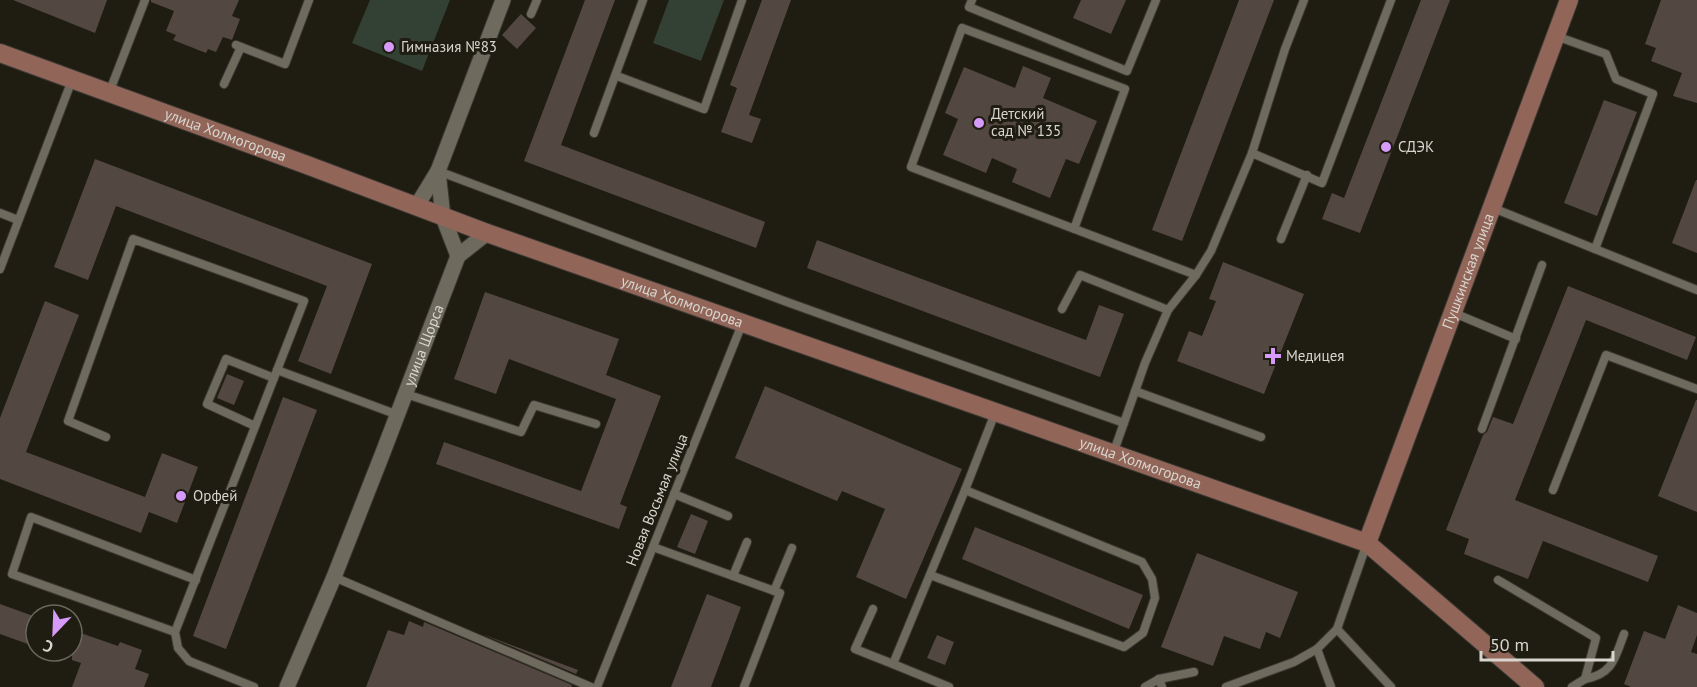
<svg xmlns="http://www.w3.org/2000/svg" width="1697" height="687" font-family="'PT Sans',sans-serif">
  <style>
    .green { fill: #324133 }
    .building { fill: #534741 }
    .lines { fill: none; stroke-linecap: round; stroke-linejoin: round }
    .service-casing { stroke: #3a3832; stroke-width: 10 }
    .minor-casing { stroke: #3a3832; stroke-width: 17 }
    .secondary-casing { stroke: #3a3832; stroke-width: 20 }
    .service { stroke: #6e6b5e; stroke-width: 8 }
    .minor { stroke: #6e6b5e; stroke-width: 15 }
    .secondary { stroke: #926559; stroke-width: 18 }
    .poi-dot { fill: #d69bfa; stroke: #1f1d12; stroke-width: 2 }
    .labels { text-anchor: middle; stroke-width: 6; stroke-linejoin: round; paint-order: stroke }
    .poi-label { font-size: 15px; fill: #d7d5ce; stroke: #1f1d12; text-anchor: start }
    .street-label { font-size: 15px; fill: #d7d5ce; stroke: #1f1d12 }
  </style>
  <rect width="100%" height="100%" fill="#1f1d12"/>
  <!-- green -->
  <g class="green">
    <polygon points="370,0 450,0 422,71 352,43"/>
    <polygon points="669,0 724,0 701,61 653,43"/>
  </g>
  <!-- building -->
  <g class="building">
    <polygon points="13,0 107,0 95,33"/>
    <polygon points="151,0 239,0 232,16 240,19 232,40 223,37 216,52 208,49 206,53 173,40 176,35 166,31 174,11 151,2"/>
    <polygon points="585,0 615,0 561,145 765,222 756,248 524,161"/>
    <polygon points="762,0 791,0 749,115 761,119 752,143 721,132 737,88 730,85"/>
    <polygon points="1081,0 1126,0 1111,34 1073,18"/>
    <polygon points="1239,0 1274,0 1182,241 1152,230"/>
    <polygon points="1421,0 1450,0 1360,233 1322,219 1332,193 1344,198"/>
    <polygon points="1661,0 1697,0 1697,103 1673,96 1682,73 1651,61 1656,48 1645,44"/>
    <polygon points="521,14 536,28 517,49 502,35"/>
    <polygon points="1023,66 1051,78 1043,98 1097,121 1079,164 1066,159 1050,198 1012,182 1017,169 992,158 986,173 943,155 958,119 945,113 964,67 1015,88"/>
    <polygon points="1604,100 1637,112 1597,216 1564,203"/>
    <polygon points="95,159 372,264 331,374 298,361 327,286 116,206 88,280 54,267"/>
    <polygon points="1696,180 1697,180 1697,253 1672,243"/>
    <polygon points="817,240 1086,340 1099,305 1124,314 1100,377 807,268"/>
    <polygon points="1223,262 1304,294 1264,394 1177,361 1189,331 1202,336 1216,301 1209,299"/>
    <polygon points="1568,286 1696,337 1687,360 1586,320 1515,500 1658,556 1648,582 1543,541 1528,579 1464,554 1469,539 1446,530 1483,435 1487,432 1493,417 1513,424"/>
    <polygon points="485,292 619,339 606,375 661,396 620,504 627,507 619,529 436,464 444,442 581,491 616,399 509,359 496,394 454,379"/>
    <polygon points="45,301 79,315 26,452 145,497 162,453 198,467 177,523 149,512 141,533 0,479 0,418"/>
    <polygon points="227,374 244,381 234,405 217,398"/>
    <polygon points="765,386 962,469 906,599 856,577 885,509 842,491 837,501 735,458"/>
    <polygon points="283,397 317,410 226,649 193,636"/>
    <polygon points="1696,400 1697,400 1697,512 1658,496"/>
    <polygon points="691,514 708,521 695,554 677,547"/>
    <polygon points="975,527 1143,595 1129,629 962,559"/>
    <polygon points="1197,553 1298,592 1280,638 1266,632 1260,649 1224,636 1213,666 1161,647"/>
    <polygon points="707,594 741,607 711,687 671,687"/>
    <polygon points="0,604 36,617 36,647 0,634"/>
    <polygon points="1678,605 1697,613 1697,635 1691,652 1697,654 1697,687 1631,687 1624,684 1644,631 1665,639"/>
    <polygon points="409,621 423,627 424,622 572,685 571,687 366,687 388,630 404,635"/>
    <polygon points="72,630 118,646 120,642 142,650 135,669 149,674 144,687 72,687 81,663 72,660"/>
    <polygon points="482,634 578,670 576,674"/>
    <polygon points="937,635 954,642 945,665 927,658"/>
  </g>
  <g class="lines">
    <defs>
      <g id="service">
        <polyline points="972,0 969,7 1127,71 1156,0"/>
        <polyline points="531,14 537,0"/>
        <polyline points="1556,36 1606,54 1616,79 1653,94 1595,249"/>
        <polyline points="236,45 285,64 309,0"/>
        <polyline points="617,76 704,109 742,0"/>
        <polyline points="224,84 241,47"/>
        <polyline points="109,93 145,0"/>
        <polyline points="594,133 643,0"/>
        <polyline points="1252,153 1285,49 1304,0"/>
        <polyline points="438,171 787,302 1124,423"/>
        <polyline points="1493,208 1697,290"/>
        <polyline points="0,213 18,220"/>
        <polyline points="1074,229 1125,89 962,28 911,167 1196,275"/>
        <polyline points="1281,239 1307,175"/>
        <polyline points="0,269 72,80"/>
        <polyline points="1062,309 1080,275 1168,310"/>
        <polyline points="1454,313 1516,339"/>
        <polyline points="277,370 398,415"/>
        <polyline points="1135,391 1261,437"/>
        <polyline points="406,394 521,432 534,405 596,424"/>
        <polyline points="255,426 207,404 226,359 274,378"/>
        <polyline points="1482,429 1542,265"/>
        <polyline points="106,437 68,421 133,239 304,301 175,632 178,648 189,661 254,687"/>
        <polyline points="1113,454 1145,363 1168,310 1196,275 1211,251 1252,153 1322,183 1391,0"/>
        <polyline points="1553,490 1606,355 1697,389"/>
        <polyline points="674,494 728,516"/>
        <polyline points="653,547 780,593 744,687"/>
        <polyline points="930,575 1124,647 1143,633 1155,598 1152,579 1142,562 965,490"/>
        <polyline points="733,576 747,542"/>
        <polyline points="334,577 591,687"/>
        <polyline points="1498,580 1596,638 1585,679 1572,687"/>
        <polyline points="774,591 792,548"/>
        <polyline points="873,609 855,649 893,664"/>
        <polyline points="1337,629 1391,687"/>
        <polyline points="175,632 12,574 31,517 196,580"/>
        <polyline points="1317,649 1331,687"/>
        <polyline points="1159,679 1194,672"/>
        <path d="M1585,679C1613,674 1615,658 1624,634"/>
        <polyline points="597,687 742,324"/>
        <polyline points="949,687 893,664 965,490 995,413"/>
        <polyline points="1145,687 1159,679 1162,687"/>
        <polyline points="1226,687 1294,662 1317,649 1337,629 1367,543"/>
      </g>
      <g id="minor">
        <polyline points="416,207 438,171"/>
        <polyline points="458,256 487,233"/>
        <path id="s1" d="M287,687L334,577L382,455L458,256L443,217L438,171L503,0"/>
      </g>
      <g id="secondary">
        <path id="s2" d="M0,53L307,165L487,233L1367,543L1535,687"/>
        <path id="s3" d="M1367,543L1569,0"/>
      </g>
    </defs>
    <!-- service casing -->
    <use href="#service" class="service-casing"/>
    <!-- minor casing -->
    <use href="#minor" class="minor-casing"/>
    <!-- secondary casing -->
    <use href="#secondary" class="secondary-casing"/>
    <!-- service -->
    <use href="#service" class="service"/>
    <!-- minor -->
    <use href="#minor" class="minor"/>
    <!-- secondary -->
    <use href="#secondary" class="secondary"/>
  </g>
  <!-- markers -->
  <g class="poi-dot">
    <circle cx="389" cy="47" r="6"/>
    <circle cx="979" cy="123" r="6"/>
    <circle cx="1386" cy="147" r="6"/>
    <path d="M1270 347h6v6h6v6h-6v6h-6v-6h-6v-6h6z"/>
    <circle cx="181" cy="496" r="6"/>
  </g>
  <g class="labels">
    <!-- poi labels -->
    <g class="poi-label">
      <text x="401" y="52">Гимназия №83</text>
      <text x="991" y="119">Детский<tspan x="991" dy="17">сад № 135</tspan></text>
      <text x="1398" y="152">СДЭК</text>
      <text x="1286" y="361">Медицея</text>
      <text x="193" y="501">Орфей</text>
    </g>
    <!-- street labels -->
    <g class="street-label">
      <text dy="5" stroke="none"><textPath href="#s2" startOffset="240">улица Холмогорова</textPath></text>
      <text dy="5" stroke="none"><textPath href="#s3" startOffset="290">Пушкинская улица</textPath></text>
      <text dy="5" stroke="none"><textPath href="#s2" startOffset="726">улица Холмогорова</textPath></text>
      <text dy="5" stroke="none"><textPath href="#s1" startOffset="368">улица Щорса</textPath></text>
      <text dy="5" stroke="none"><textPath href="#s2" startOffset="1212">улица Холмогорова</textPath></text>
      <text transform="translate(657 500) rotate(-68)" y="5">Новая Восьмая улица</text>
    </g>
  </g>
  <!-- north arrow -->
  <g transform="translate(54 633) rotate(203)"><circle r="28" fill="#1f1d12" stroke="#69675d" stroke-width="1.5"/>
  <path d="M0-4.5L10 22L0 15L-10 22Z" fill="#d69bfa"/>
  <text y="-9" font-size="16" font-weight="bold" text-anchor="middle" fill="#d7d5ce">С</text>
  </g>
  <!-- scale -->
  <path d="M1481 651v9h132v-9" fill="none" stroke="#d7d5ce" stroke-width="3"/>
  <text x="1490" y="651" font-size="18" fill="#d7d5ce" stroke="#1f1d12" stroke-width="4.5" paint-order="stroke">50 m</text>
</svg>
